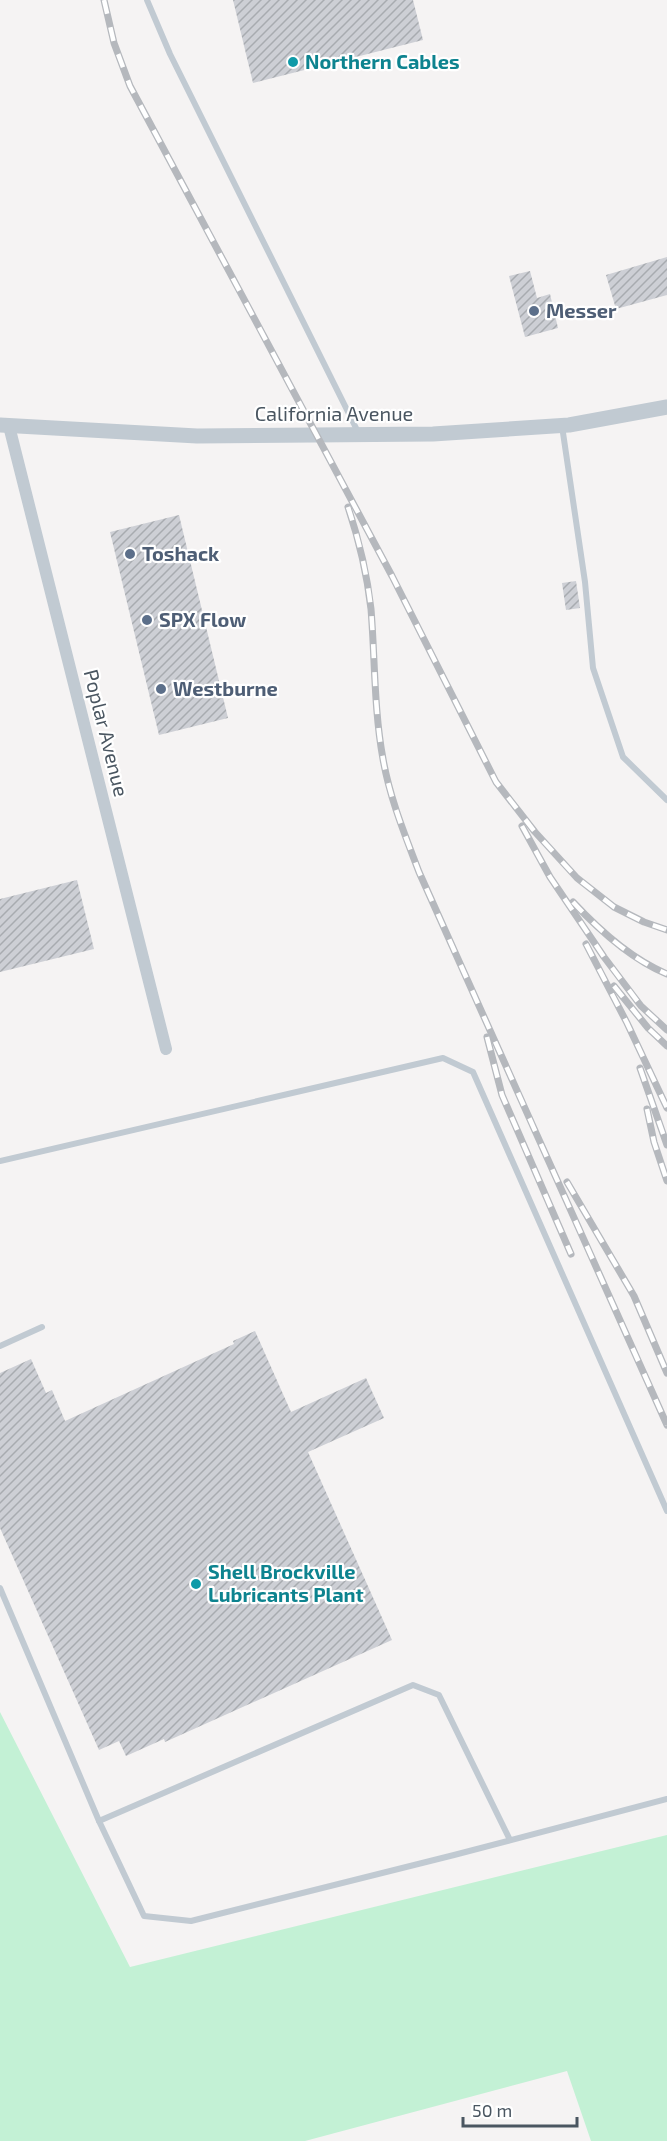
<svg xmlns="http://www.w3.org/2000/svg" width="667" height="2141" font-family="'Exo 2',sans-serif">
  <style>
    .grass { fill: #c3f1d5 }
    .building { fill: url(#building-hatch) }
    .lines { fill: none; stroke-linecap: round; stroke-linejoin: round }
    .service { stroke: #c1cad2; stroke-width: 6 }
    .minor { stroke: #c1cad2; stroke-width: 12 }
    .tertiary { stroke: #c1cad2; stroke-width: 15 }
    .rail-casing { stroke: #b5b8bd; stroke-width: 7 }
    .rail { stroke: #fff; stroke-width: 4.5; stroke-dasharray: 14; stroke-linecap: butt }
    .culture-dot { fill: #0f9aa8; stroke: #fff; stroke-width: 2 }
    .service-dot { fill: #5c6f8a; stroke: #fff; stroke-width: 2 }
    .labels { text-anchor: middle; stroke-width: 4.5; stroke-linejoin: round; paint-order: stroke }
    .culture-label { font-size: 20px; font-weight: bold; fill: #0d838f; stroke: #fff; text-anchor: start }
    .service-label { font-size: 20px; font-weight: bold; fill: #4e5e75; stroke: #fff; text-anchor: start }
    .street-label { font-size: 20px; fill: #4a5661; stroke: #fff }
  </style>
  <defs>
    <pattern id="building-hatch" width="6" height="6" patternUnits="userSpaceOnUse" patternTransform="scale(1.5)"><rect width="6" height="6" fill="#cdcfd5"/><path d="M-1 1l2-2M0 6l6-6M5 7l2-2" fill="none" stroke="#a8abb0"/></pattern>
  </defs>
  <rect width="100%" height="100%" fill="#f5f3f3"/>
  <!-- grass -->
  <polygon class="grass" points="0,1712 130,1967 667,1835 667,2141 591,2141 567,2071 305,2141 0,2141"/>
  <!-- building -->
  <g class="building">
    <polygon points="233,0 413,0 423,40 253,83"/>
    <polygon points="667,257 667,295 616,309 606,275"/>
    <polygon points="530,271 537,298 550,294 558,328 525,337 509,276"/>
    <polygon points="179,515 228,718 159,735 110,532"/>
    <polygon points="576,581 580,608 566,610 562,583"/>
    <polygon points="77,880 94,949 0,972 0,899"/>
    <polygon points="255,1331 291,1412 366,1378 384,1418 308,1452 392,1640 165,1742 164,1739 126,1756 119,1741 99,1750 0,1528 0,1373 31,1359 46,1393 52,1390 65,1421 234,1344 233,1341"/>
  </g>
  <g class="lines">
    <!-- service -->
    <g class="service">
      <polyline points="147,0 170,54 359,434"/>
      <polyline points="562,426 585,582 593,668 623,757 667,800"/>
      <polyline points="0,1161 443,1058 473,1072 667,1511"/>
      <polyline points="0,1346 42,1327"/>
      <polyline points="0,1588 99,1821 144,1916 191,1921 454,1855 667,1799"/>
      <polyline points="99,1821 413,1685 439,1695 510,1840"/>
    </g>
    <!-- minor -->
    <polyline class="minor" points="9,426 166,1049"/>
    <!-- tertiary -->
    <polyline class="tertiary" points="0,425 197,436 433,434 569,425 667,407"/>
    <defs>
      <g id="rail">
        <polyline points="104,0 114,43 130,86 392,576 496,782 535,832 577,878 614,907 644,922 667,930"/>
        <path d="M348,507C359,540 367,574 371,609C375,659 374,710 383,759C390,799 405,835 419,872L667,1425"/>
        <polyline points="522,826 550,877 604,957 641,1006 667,1030"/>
        <path d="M573,902C599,930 631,959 667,974"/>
        <polyline points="586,944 627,1023 667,1108"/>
        <polyline points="614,986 648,1028 667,1046"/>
        <polyline points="487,1037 502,1095 571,1254"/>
        <polyline points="640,1068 667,1145"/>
        <polyline points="647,1109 654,1142 667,1181"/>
        <polyline points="567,1182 634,1296 667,1373"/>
      </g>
    </defs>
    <!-- rail casing -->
    <use href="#rail" class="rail-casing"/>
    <!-- rail -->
    <use href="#rail" class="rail"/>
  </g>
  <!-- markers -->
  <g class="culture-dot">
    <circle cx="293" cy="62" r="6"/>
    <circle cx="196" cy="1584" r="6"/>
  </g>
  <g class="service-dot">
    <circle cx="534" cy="311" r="6"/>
    <circle cx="130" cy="554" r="6"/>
    <circle cx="147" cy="620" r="6"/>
    <circle cx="161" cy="689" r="6"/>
  </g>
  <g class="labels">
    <!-- culture labels -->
    <g class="culture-label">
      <text x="305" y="69">Northern Cables</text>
      <text x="208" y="1579">Shell Brockville<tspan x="208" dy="23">Lubricants Plant</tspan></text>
    </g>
    <!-- service labels -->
    <g class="service-label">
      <text x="546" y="318">Messer</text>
      <text x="142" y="561">Toshack</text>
      <text x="159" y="627">SPX Flow</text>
      <text x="173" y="696">Westburne</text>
    </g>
    <!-- street labels -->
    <g class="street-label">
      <text x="334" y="421">California Avenue</text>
      <text transform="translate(106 733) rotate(76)" y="7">Poplar Avenue</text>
    </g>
  </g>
  <!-- scale -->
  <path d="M463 2117v9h114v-9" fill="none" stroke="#4a5661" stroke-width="3"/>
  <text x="472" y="2117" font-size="18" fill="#4a5661" stroke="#ffffff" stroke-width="4.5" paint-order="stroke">50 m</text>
</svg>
